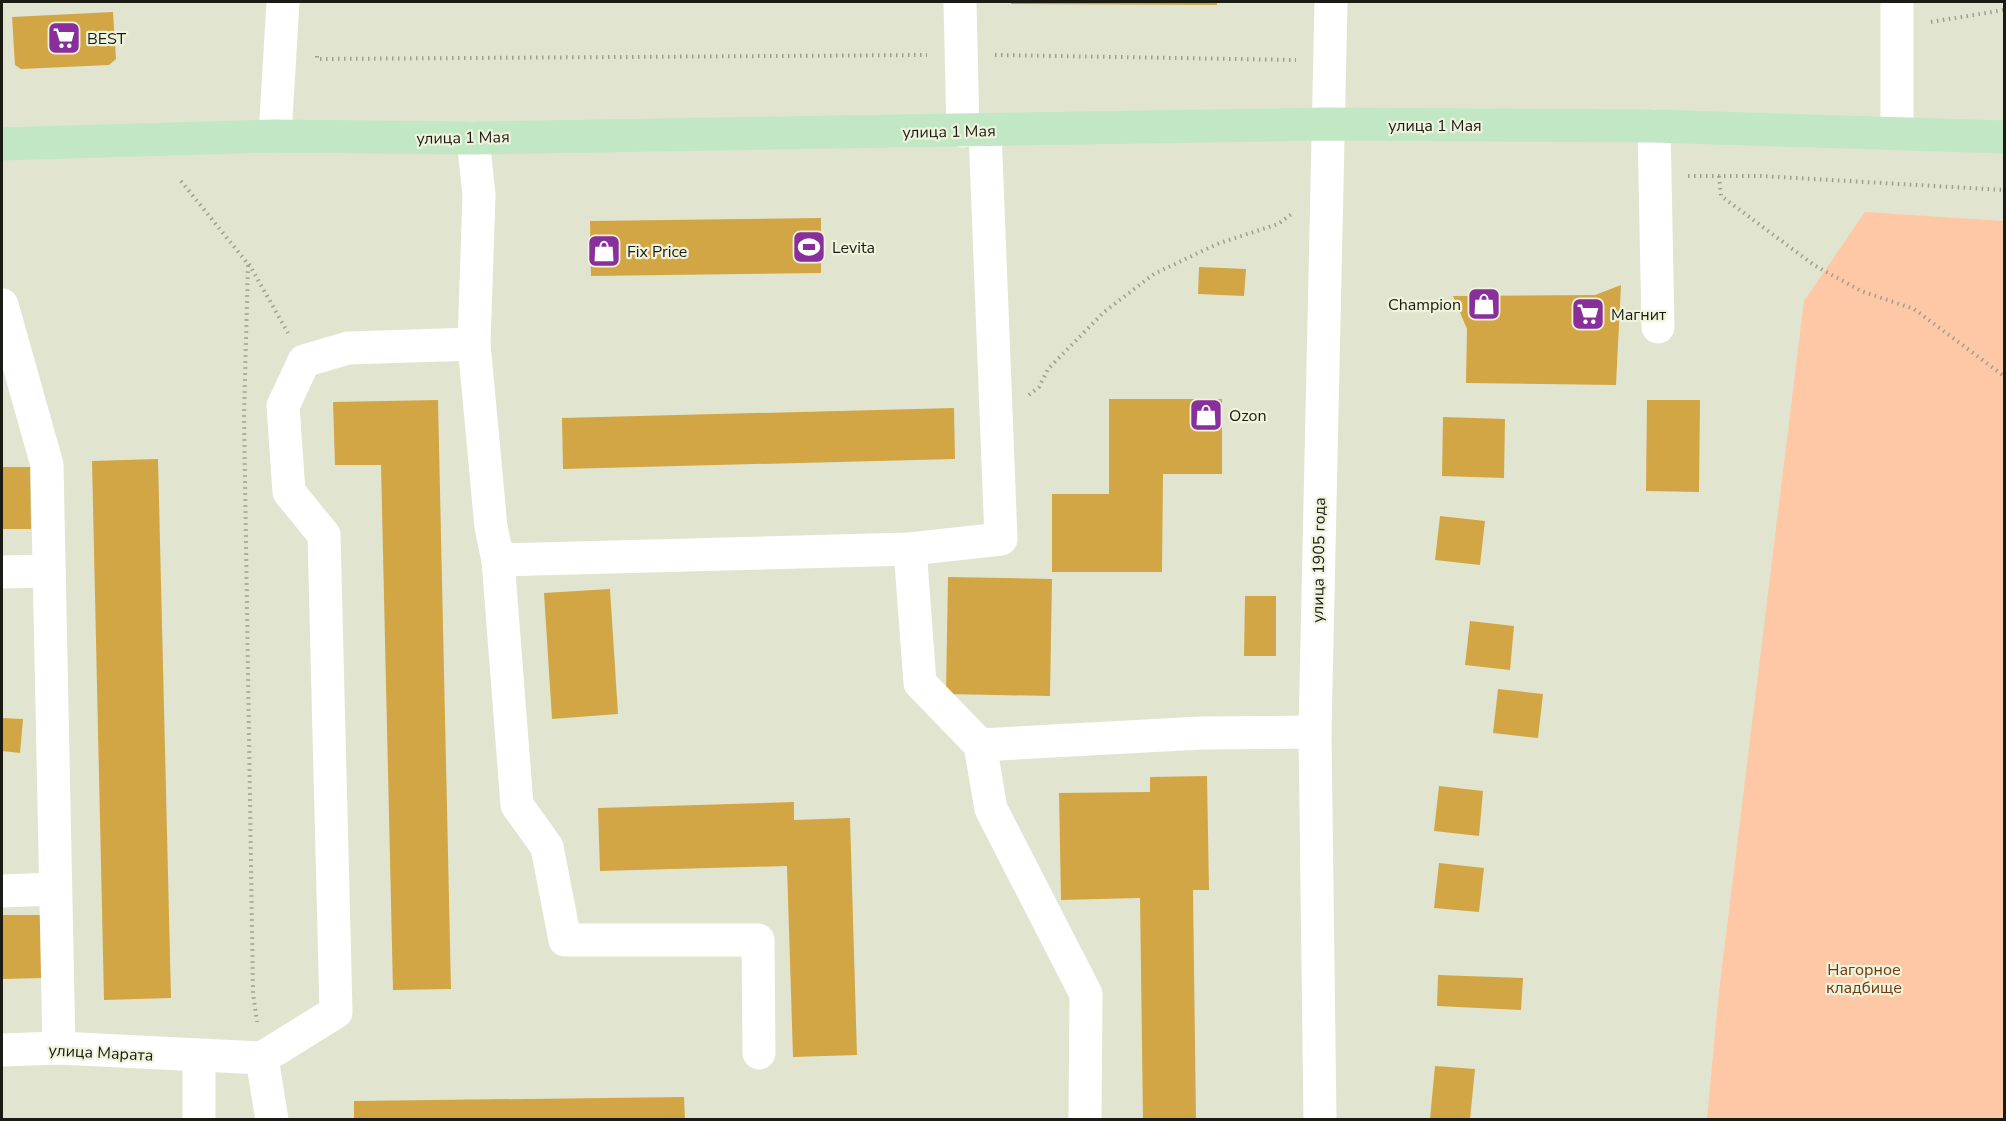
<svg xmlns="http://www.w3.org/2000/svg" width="2006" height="1121" font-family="'Nunito Sans',sans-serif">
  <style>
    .green { fill: #fec7a5 }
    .building { fill: #d2a645 }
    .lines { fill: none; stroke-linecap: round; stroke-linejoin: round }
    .path { stroke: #9da08f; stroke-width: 4; stroke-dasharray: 1.5 4.5; stroke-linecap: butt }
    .minor { stroke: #fff; stroke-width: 33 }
    .major { stroke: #c2e7c4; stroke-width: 33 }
    .labels { text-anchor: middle; stroke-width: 4.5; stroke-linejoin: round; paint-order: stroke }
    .poi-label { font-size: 16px; fill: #1a1b13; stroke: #eff3dc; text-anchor: start }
    .street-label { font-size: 16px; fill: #1a1b13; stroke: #eff3dc }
    .park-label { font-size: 16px; fill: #6f380e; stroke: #eff3dc }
  </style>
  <rect width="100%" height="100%" fill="#e1e5cf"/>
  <!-- green -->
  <polygon class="green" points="1865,212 2004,221 2004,1119 1707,1119 1719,992 1804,301"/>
  <!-- building -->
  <g class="building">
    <polygon points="1011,2 1217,2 1217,5 1011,4"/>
    <polygon points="113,12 116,59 109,65 21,69 15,65 12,17"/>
    <polygon points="821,218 821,273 591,276 590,221"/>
    <polygon points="1199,267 1246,269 1244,296 1198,294"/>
    <polygon points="1621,285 1616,385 1466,383 1467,329 1453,296 1595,295"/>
    <polygon points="1109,399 1222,399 1222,474 1163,474 1162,572 1052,572 1052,494 1109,494"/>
    <polygon points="438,400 451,989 393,990 381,465 335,465 333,402"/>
    <polygon points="1647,400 1700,400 1699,492 1646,491"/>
    <polygon points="954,408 955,459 563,469 562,418"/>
    <polygon points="1443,417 1505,419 1504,478 1442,476"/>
    <polygon points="158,459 171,998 104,1000 92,461"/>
    <polygon points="2,467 30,467 31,529 2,529"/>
    <polygon points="1440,516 1485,521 1480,565 1435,560"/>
    <polygon points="948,577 1052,579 1050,696 946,694"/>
    <polygon points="610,589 618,714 552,719 544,593"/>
    <polygon points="1245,596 1276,596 1276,656 1244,656"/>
    <polygon points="1470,621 1514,626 1510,670 1465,665"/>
    <polygon points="1498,689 1543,694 1538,738 1493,733"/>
    <polygon points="2,718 23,719 20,753 2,751"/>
    <polygon points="1207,776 1209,890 1193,890 1196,1119 1143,1119 1140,898 1061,900 1059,793 1150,792 1150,777"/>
    <polygon points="1439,786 1483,791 1479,836 1434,831"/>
    <polygon points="794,802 794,820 850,818 857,1055 793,1057 787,866 600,871 598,808"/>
    <polygon points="1439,863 1484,868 1479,912 1434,908"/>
    <polygon points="2,915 43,915 44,978 2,979"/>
    <polygon points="1438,975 1523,978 1521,1010 1437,1006"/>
    <polygon points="1435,1066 1475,1069 1470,1119 1430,1119"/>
    <polygon points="684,1097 685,1119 354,1119 354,1101"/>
  </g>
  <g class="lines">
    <!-- path -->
    <g class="path">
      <polyline points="1931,22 2004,10"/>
      <polyline points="995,55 1296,60"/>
      <polyline points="317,56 317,59 927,55"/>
      <polyline points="1688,176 1761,176 2004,190"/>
      <polyline points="1719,176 1721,196 1814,265 1861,291 1914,309 2004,376"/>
      <polyline points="181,181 248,264 244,415 253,993 257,1022"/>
      <polyline points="249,264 288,333"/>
      <polyline points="1029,395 1039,387 1048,369 1104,312 1154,274 1217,244 1278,224 1293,213"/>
    </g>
    <!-- minor -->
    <g class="minor">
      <polyline points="960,3 963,131"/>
      <polyline points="1654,126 1658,327"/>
      <polyline points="1897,133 1897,2"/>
      <polyline points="275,136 283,2"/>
      <polyline points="2,305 47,465 59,1048"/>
      <polyline points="474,344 491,527 498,560 517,805 547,847 565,940 758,940 759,1053"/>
      <polyline points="910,549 920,683 980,745 991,809 1086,994 1085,1120"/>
      <polyline points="498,560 910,549 1001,539 985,131"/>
      <polyline points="2,572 49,571"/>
      <polyline points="980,745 1201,733 1315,732"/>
      <polyline points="2,891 55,889"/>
      <polyline points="2,1050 59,1048 262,1058 336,1012 324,535 289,492 283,406 304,361 348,348 474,344 479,195 473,138"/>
      <polyline points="262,1058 272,1120"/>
      <polyline points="199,1120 199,1057"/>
      <polyline points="1320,1120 1315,732 1331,2"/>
    </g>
    <!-- major -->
    <polyline class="major" points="2,144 275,136 473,138 1327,124 1654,126 2004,137"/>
  </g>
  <!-- icons -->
  <defs>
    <symbol id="supermarket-square" viewBox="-11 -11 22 22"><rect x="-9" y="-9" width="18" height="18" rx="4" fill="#892f9b" stroke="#eff3dc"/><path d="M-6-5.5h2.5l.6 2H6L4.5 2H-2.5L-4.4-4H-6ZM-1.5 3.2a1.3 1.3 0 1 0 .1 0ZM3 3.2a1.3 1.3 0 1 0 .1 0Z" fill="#fff"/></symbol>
    <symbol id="stadium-square" viewBox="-11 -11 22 22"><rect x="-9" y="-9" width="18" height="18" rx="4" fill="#892f9b" stroke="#eff3dc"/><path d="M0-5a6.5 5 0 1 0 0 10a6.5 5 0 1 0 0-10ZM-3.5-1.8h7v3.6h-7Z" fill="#fff"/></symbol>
    <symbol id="shop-square" viewBox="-11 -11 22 22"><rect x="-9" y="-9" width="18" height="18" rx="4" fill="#892f9b" stroke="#eff3dc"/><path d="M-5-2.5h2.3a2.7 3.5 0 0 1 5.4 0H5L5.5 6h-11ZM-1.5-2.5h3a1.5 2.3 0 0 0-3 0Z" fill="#fff"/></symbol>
  </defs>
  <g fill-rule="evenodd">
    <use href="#supermarket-square" x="45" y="19" width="38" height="38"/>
    <use href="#stadium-square" x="790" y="228" width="38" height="38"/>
    <use href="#shop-square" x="585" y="232" width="38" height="38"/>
    <use href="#shop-square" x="1465" y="285" width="38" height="38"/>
    <use href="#supermarket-square" x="1569" y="295" width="38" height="38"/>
    <use href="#shop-square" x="1187" y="396" width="38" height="38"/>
  </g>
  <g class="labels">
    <!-- poi labels -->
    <g class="poi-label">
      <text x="87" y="44">BEST</text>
      <text x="832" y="253">Levita</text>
      <text x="627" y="257">Fix Price</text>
      <text x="1461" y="310" text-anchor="end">Champion</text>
      <text x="1611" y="320">Магнит</text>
      <text x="1229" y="421">Ozon</text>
    </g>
    <!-- street labels -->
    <g class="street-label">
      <text x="1435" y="131">улица 1 Мая</text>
      <text transform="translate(949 131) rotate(-1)" y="6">улица 1 Мая</text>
      <text transform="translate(463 137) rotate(-1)" y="6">улица 1 Мая</text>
      <text transform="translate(1318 560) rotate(-89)" y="6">улица 1905 года</text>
      <text transform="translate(101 1052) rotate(3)" y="6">улица Марата</text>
    </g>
    <!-- park labels -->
    <g class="park-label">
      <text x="1864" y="975">Нагорное<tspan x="1864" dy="18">кладбище</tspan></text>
    </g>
  </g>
  <!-- border -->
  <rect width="2006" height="1121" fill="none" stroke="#1a1b13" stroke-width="6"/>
</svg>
